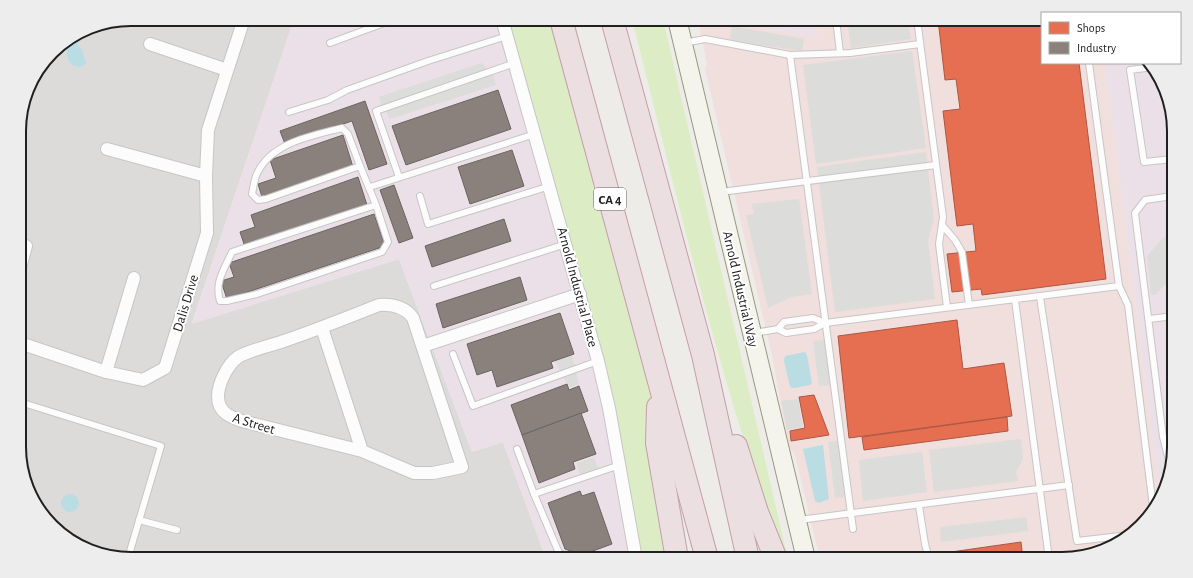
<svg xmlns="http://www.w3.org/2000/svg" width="1193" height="578" font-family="'Alegreya Sans',sans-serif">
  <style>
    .residential { fill: #dddbda }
    .commercial { fill: #f0dfdd }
    .industrial { fill: #ece0e8 }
    .religious { fill: #dcdcda }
    .grass { fill: #dcedc6 }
    .water { fill: #badce3 }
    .shops { fill: #e76f51; stroke: #ab5742 }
    .industry { fill: #8a817c; stroke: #6a6460 }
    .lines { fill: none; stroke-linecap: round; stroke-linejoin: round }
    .lane-casing { stroke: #c7c6c5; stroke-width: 8 }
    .street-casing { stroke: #c7c6c5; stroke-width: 14 }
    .secondary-casing { stroke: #98987f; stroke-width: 20 }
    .highway-casing { stroke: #c59eab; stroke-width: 24 }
    .lane { stroke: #fcfcfc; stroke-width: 6 }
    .street { stroke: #fcfcfc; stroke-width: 12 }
    .secondary { stroke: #f4f4ec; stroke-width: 18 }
    .highway { stroke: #ebdfe1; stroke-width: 22 }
    .labels { text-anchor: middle; stroke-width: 4; stroke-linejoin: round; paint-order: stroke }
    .shield { fill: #fff; stroke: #636363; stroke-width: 1 }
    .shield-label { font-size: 13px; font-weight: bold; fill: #202020 }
    .street-label { font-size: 14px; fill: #202020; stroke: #fff }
    .rim { fill: none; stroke: #202020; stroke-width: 2 }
  </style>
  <rect width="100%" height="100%" fill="#eeece9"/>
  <!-- residential -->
  <polygon class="residential" points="131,19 294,19 192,323 399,259 472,452 503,442 546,559 131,559 82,548 42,515 20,462 19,124 31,81 57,47 88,27"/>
  <!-- commercial -->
  <polygon class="commercial" points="691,19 704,19 817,37 815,19 1042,19 1042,63 1105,63 1160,499 1124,540 1069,559 820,559 795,455 789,447 771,351 705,69 707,64 699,25 693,23"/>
  <!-- industrial -->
  <g class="industrial">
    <polygon points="294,19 502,19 580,294 636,559 546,559 503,442 472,452 399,259 192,324"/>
    <polygon points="704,19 815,19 817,37"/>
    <polygon points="1105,63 1148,63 1155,69 1173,117 1174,447 1163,496 1160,499"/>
  </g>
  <!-- religious -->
  <g class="religious">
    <polygon points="847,19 908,19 911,39 851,48"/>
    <polygon points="732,26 804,39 802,51 730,40"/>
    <polygon points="912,51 926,148 816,164 803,65"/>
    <polygon points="482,63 494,77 496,85 390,119 378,97"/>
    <polygon points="926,152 934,220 928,240 935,299 835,312 817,167"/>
    <polygon points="799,199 812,294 791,297 768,308 746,215 754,214 752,204"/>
    <polygon points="1173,227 1174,275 1155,295 1151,295 1147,256"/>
    <polygon points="826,340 832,385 819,386 813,341"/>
    <polygon points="572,355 579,384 569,388 555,361"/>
    <polygon points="798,399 803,427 787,430 781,401"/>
    <polygon points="1021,439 1023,459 1016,472 1018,481 934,492 929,450"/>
    <polygon points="839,441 846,497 835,498 828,442"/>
    <polygon points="922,452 927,492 863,501 859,460"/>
    <polygon points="594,457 599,471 581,477 576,463"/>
    <polygon points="1026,517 1028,531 941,542 940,527"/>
  </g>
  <!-- grass -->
  <g class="grass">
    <polygon points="502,19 564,19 658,380 677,559 636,559 620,465"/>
    <path d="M632,19H663L788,559H785C719,384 678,200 632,19Z"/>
  </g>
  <!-- water -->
  <g class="water">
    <path d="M85,30L84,38L77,44L82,50L86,63L83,66C65,71 63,46 71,38C75,35 81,32 85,30Z"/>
    <polygon points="805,352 807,355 812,383 810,385 794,388 790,387 784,361 785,356"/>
    <polygon points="823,445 829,499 819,503 815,501 803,449"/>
    <circle cx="70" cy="503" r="9"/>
  </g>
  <!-- shops -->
  <g class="shops">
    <polygon points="938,19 982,19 983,21 998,19 1042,19 1042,63 1079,63 1106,279 982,295 981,289 952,292 947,254 976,251 973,224 957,226 943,111 960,109 956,79 945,80"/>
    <polygon points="957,320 963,369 1004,363 1012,416 849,438 838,336"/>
    <polygon points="814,395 829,435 791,441 790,431 805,428 799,397"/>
    <polygon points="1007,417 1008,431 864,450 862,437"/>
    <polygon points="1021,542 1023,559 951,559 951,552"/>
  </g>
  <!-- industry -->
  <g class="industry">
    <polygon points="498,90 511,129 406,165 392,126"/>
    <polygon points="365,101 387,164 369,170 352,121 285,144 280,131"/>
    <polygon points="343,135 353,167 262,197 258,184 276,178 270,160"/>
    <polygon points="512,150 524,186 470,204 458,167"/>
    <polygon points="358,177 367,205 245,247 240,232 255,227 251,215"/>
    <polygon points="394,185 413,238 399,243 380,190"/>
    <polygon points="374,214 385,246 227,299 221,281 234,277 229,263"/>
    <polygon points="504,219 511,241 432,267 425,246"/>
    <polygon points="520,277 527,300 443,328 436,304"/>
    <polygon points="560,313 574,354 551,362 553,368 497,387 492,370 477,375 467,344"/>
    <polygon points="567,384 569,390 579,386 588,411 522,435 511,405"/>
    <polygon points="581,413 596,454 573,462 575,469 539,483 522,435"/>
    <polygon points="580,491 582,496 594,492 612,544 582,555 565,549 548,503"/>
  </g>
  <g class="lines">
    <defs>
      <g id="lane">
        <polyline points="775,19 789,19"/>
        <polyline points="836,19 840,53"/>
        <polyline points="917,19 943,217 939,244 947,307"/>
        <polyline points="330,43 395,19"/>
        <polyline points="684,43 705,39 790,55 850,53 920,44"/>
        <polyline points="790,55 853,529"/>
        <polyline points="1089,63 1119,286 1128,305 1153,507"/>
        <polyline points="1153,67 1130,70 1144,162 1173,159"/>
        <polyline points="289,112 328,100 347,90 428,61 507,36"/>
        <path d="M342,128L348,134L360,166L266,199L258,200L252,194C253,189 254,182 256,176C269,143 311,136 342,128Z"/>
        <path d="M360,166L376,205L232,252C225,268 214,282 220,301H227L257,294L382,252L388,242L376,205"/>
        <polyline points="399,177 376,111 515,63"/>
        <polyline points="370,187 535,134"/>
        <polyline points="721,192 936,165"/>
        <polyline points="420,196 428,224 550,186"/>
        <polyline points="942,225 955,240 962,252 969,305"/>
        <polyline points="434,286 566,244"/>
        <polyline points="1040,297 1077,541 1129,535"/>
        <polyline points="1015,300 1049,559"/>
        <polyline points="1149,319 1174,316"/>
        <polyline points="778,329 784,322 813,318 825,323"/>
        <polyline points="754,333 778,329 786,333 814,329 825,323 1119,286"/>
        <polyline points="453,354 473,406 598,361"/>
        <polyline points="20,402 161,446 128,558"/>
        <polyline points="517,449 534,494 620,465"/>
        <polyline points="1170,464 1163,437 1135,213 1145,200 1173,196"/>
        <polyline points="534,494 559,553 576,559"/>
        <polyline points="919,506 925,544 929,559"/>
        <polyline points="139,520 177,530"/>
        <polyline points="799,520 1069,485"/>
      </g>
      <g id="street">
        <polyline points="502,19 598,361 609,408 636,559"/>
        <polyline points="150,44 227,70"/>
        <polyline points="107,149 206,176"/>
        <polyline points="20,268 26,246"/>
        <path d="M322,328L362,451L414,473H433L462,467L413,318C405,307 392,304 379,305C346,318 314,331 281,342C271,345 245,352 238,357C227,365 218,384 218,397C218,412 230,417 242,421L362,451"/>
        <polyline points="20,343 106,372 143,380 165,368 207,233 206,176 208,130 244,19"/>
        <polyline points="423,346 580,294"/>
        <polyline points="106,372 134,278"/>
      </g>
      <polyline id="secondary" points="677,19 806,559"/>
      <g id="highway">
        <polyline points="561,19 707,559"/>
        <polyline points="612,19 703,355 748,559"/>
        <polyline points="658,407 657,443 677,559"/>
        <polyline points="736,446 757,512 776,559"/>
      </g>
    </defs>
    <!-- lane casing -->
    <use href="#lane" class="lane-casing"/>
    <!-- street casing -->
    <use href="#street" class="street-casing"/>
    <!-- secondary casing -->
    <use href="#secondary" class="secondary-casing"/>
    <!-- highway casing -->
    <use href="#highway" class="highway-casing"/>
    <!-- lane -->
    <use href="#lane" class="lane"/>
    <!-- street -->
    <use href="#street" class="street"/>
    <!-- secondary -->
    <use href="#secondary" class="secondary"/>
    <!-- highway -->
    <use href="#highway" class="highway"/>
  </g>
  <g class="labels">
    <!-- shield labels -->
    <rect class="shield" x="594" y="188" width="32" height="22" rx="3"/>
    <g class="shield-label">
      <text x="610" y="204">CA 4</text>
    </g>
    <!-- street labels -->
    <g class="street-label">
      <text transform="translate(578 287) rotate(75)" y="5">Arnold Industrial Place</text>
      <text transform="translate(741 289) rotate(77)" y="5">Arnold Industrial Way</text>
      <text transform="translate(185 303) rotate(-73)" y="5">Dalis Drive</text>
      <text transform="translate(254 423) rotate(17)" y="5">A Street</text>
    </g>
  </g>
  <!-- crop -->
  <path d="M0 0H1193V578H0ZM131 26H1062A105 105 0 0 1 1167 131V447A105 105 0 0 1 1062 552H131A105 105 0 0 1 26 447V131A105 105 0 0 1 131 26Z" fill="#ededed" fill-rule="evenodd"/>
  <path class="rim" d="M131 26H1062A105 105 0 0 1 1167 131V447A105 105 0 0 1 1062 552H131A105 105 0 0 1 26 447V131A105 105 0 0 1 131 26Z"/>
  <!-- legend -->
  <rect x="1041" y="12" width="140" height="52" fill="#ffffff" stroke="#a6a6a6"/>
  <rect x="1049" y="22" width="20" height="12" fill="#e76f51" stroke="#a6a6a6"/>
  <text x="1077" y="32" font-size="12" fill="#202020">Shops</text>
  <rect x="1049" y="42" width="20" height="12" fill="#8a817c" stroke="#a6a6a6"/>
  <text x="1077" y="52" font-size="12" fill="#202020">Industry</text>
</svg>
